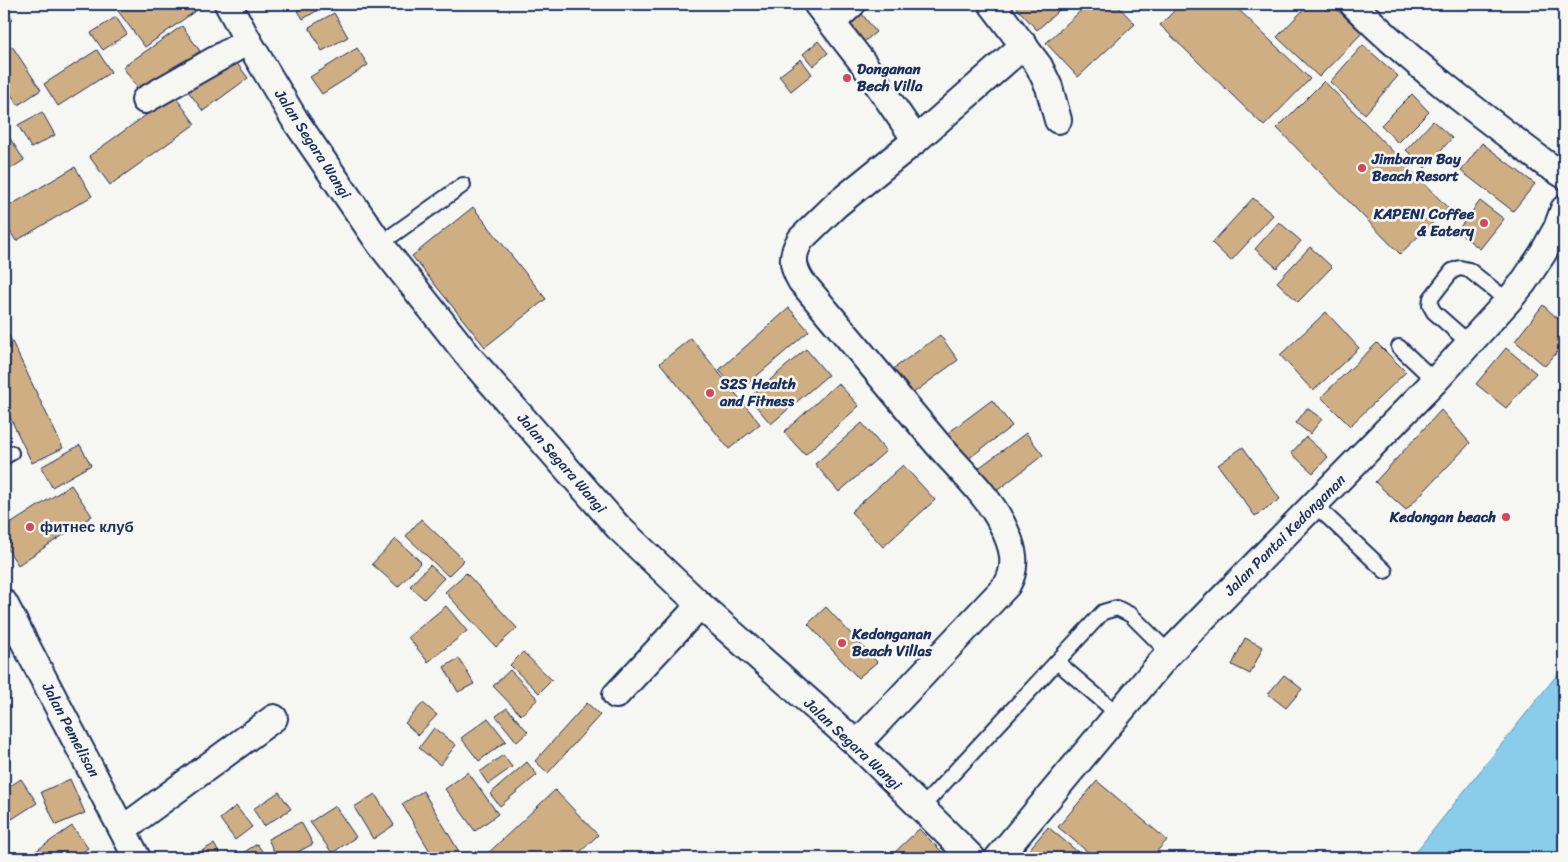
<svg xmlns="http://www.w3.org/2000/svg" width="1568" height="862" font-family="Sriracha,sans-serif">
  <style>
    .water { fill: #8acdeb; stroke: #5e8eb3 }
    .building { fill: #d0ae83; stroke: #1b2f5e }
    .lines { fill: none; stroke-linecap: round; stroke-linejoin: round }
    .lane-casing { stroke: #1b2f5e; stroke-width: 18 }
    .street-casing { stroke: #1b2f5e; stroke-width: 30 }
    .lane { stroke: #f6f6f2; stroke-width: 14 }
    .street { stroke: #f6f6f2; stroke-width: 26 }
    .poi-dot { fill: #d1495b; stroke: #f6f6f2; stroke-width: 2 }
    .labels { text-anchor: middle; stroke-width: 5; stroke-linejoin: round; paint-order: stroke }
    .poi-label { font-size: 15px; font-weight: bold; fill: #1b2f5e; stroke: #f6f6f2; text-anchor: start }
    .street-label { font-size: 15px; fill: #1b2f5e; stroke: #f6f6f2 }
  </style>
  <rect width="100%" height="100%" fill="#f6f6f2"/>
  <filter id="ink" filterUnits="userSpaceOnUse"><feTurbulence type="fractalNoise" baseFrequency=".02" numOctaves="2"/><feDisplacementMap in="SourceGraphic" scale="10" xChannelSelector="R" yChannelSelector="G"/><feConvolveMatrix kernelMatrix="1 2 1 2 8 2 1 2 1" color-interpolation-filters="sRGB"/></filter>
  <g filter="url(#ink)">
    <!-- water -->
    <polygon class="water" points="1564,666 1564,858 1411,858"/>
    <!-- building -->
    <g class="building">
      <polygon points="127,4 205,4 145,47 118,11"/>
      <polygon points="294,4 322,4 323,7 303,19"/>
      <polygon points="1013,4 1066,4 1037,30"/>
      <polygon points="1088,4 1116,4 1135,24 1078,77 1046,43"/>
      <polygon points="1181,4 1233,4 1310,79 1264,126 1160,25"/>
      <polygon points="1309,4 1331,4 1362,33 1319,77 1277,37"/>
      <polygon points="4,8 13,19 4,26"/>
      <polygon points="334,13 348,37 322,51 309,27"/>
      <polygon points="862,14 876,32 860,45 853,36 858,33 850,24"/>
      <polygon points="116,17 127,34 103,50 91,33"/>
      <polygon points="182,26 200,51 140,92 123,67"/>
      <polygon points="818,41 828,53 813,66 803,54"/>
      <polygon points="1363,45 1398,76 1365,114 1330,82"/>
      <polygon points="12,46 41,90 18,105 4,84 4,51"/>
      <polygon points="357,48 368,65 322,94 310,77"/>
      <polygon points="97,50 111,72 58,106 44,84"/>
      <polygon points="233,58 248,78 203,111 188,91"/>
      <polygon points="801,59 812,74 791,91 779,76"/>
      <polygon points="1324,81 1448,208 1400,254 1277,128"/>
      <polygon points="1412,94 1429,112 1398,143 1381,125"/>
      <polygon points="174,95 195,124 110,185 89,156"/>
      <polygon points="42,112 55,135 31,148 18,125"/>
      <polygon points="1433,121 1452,138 1425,168 1406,150"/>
      <polygon points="4,129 24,160 4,173"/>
      <polygon points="1482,143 1535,184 1513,211 1461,171"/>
      <polygon points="75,167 92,196 16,241 4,221 4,209"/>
      <polygon points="1253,198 1273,215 1231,261 1212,243"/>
      <polygon points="1480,201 1504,219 1480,249 1457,231"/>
      <polygon points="473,207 546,299 485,347 412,256"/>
      <polygon points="1279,222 1301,241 1277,268 1255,249"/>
      <polygon points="1310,247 1332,267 1298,302 1277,282"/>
      <polygon points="1543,305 1564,325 1564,344 1545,366 1515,341"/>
      <polygon points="789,308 809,331 738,392 719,370"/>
      <polygon points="1326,312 1359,348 1313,391 1280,355"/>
      <polygon points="4,325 63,448 32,463 4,405"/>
      <polygon points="940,335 958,360 912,394 893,369"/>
      <polygon points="691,338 760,424 729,449 660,363"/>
      <polygon points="1377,343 1406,372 1350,426 1321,397"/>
      <polygon points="1506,348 1536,373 1506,408 1476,384"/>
      <polygon points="806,349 828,375 771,424 749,398"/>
      <polygon points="838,383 859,406 805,455 784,432"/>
      <polygon points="992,400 1012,426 964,462 944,436"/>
      <polygon points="1307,408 1322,419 1310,434 1296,423"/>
      <polygon points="1441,410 1470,443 1406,510 1375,482"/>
      <polygon points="862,423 886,451 839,492 815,464"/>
      <polygon points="1026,433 1043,455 990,496 972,473"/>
      <polygon points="1306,437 1328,457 1313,473 1291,453"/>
      <polygon points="80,445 91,465 52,487 41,467"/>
      <polygon points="1243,447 1280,499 1255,516 1218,465"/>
      <polygon points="903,465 935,500 883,547 851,512"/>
      <polygon points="71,485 92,516 18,565 4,544 4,528"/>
      <polygon points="421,519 464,560 448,576 406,536"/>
      <polygon points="396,539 421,562 398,587 372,564"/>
      <polygon points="430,565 444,578 424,599 410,586"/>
      <polygon points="466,573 517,628 496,647 445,592"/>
      <polygon points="446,606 467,631 428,662 408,637"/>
      <polygon points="826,607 877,662 858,678 808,624"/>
      <polygon points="1245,638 1263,647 1250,674 1232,665"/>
      <polygon points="523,652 552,680 539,693 510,665"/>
      <polygon points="459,658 474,684 458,692 444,667"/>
      <polygon points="510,670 538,699 521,715 493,686"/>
      <polygon points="1284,675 1302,689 1286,708 1268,694"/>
      <polygon points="423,703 437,715 418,735 405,723"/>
      <polygon points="587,703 600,715 548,773 535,761"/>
      <polygon points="507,708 528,732 517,742 496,716"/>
      <polygon points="488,718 506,741 479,761 461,738"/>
      <polygon points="434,728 456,745 440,765 419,748"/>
      <polygon points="503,755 512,767 488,784 480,772"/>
      <polygon points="527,762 537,775 500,806 490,794"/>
      <polygon points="468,772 498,814 475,831 445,789"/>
      <polygon points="21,779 37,803 12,819 4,807 4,790"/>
      <polygon points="70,779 85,813 56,825 41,792"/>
      <polygon points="1097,781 1167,840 1151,858 1095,858 1058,827"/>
      <polygon points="555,790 598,835 574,858 483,858"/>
      <polygon points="423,791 461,855 454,858 434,858 402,804"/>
      <polygon points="279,792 291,809 264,826 253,809"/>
      <polygon points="375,794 394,825 373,839 354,807"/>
      <polygon points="236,806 252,827 235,840 220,819"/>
      <polygon points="335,806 356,837 332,853 310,822"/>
      <polygon points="301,822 313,844 286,858 277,858 268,839"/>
      <polygon points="72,826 88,848 75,858 26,858"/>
      <polygon points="1048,827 1085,858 1022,858"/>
      <polygon points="919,829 948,858 889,858"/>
      <polygon points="214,844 222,858 189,858"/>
      <polygon points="257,844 267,858 235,858"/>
      <polygon points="663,850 670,858 653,858"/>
    </g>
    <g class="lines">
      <defs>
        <g id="lane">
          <polyline points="380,244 463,185"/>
          <polyline points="1469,343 1434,312 1430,305 1431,298 1452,271 1460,268 1469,270 1508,301"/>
          <polyline points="1399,347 1435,381"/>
          <polyline points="4,457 11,453"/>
          <polyline points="1315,505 1385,571"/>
          <polyline points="1057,662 1118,714"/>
          <polyline points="921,808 1103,612 1117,608 1131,615 1169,653"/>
        </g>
        <g id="street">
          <polyline points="228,4 248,41 295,120 380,244 470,358 618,527 700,605 857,744 972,858"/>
          <polyline points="817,4 863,63 916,140"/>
          <polyline points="992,4 1039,66 1049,87 1058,120"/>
          <path d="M1353,4C1411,63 1480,114 1546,164L1564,175"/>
          <polyline points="832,22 852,4"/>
          <polyline points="145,100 248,41"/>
          <polyline points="4,603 137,858"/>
          <polyline points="616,695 700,605"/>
          <path d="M857,744L1007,585C1019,564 1012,544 1002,524C988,495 956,466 935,441C890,388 846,334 801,281C792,266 791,255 801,239L836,205L916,140L1024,45"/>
          <polyline points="123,829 274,718"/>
          <polyline points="998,858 1169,653 1435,381 1508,301 1523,283 1543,253 1557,228 1564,209"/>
        </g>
      </defs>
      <!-- lane casing -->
      <use href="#lane" class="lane-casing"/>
      <!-- street casing -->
      <use href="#street" class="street-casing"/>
      <!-- lane -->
      <use href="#lane" class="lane"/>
      <!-- street -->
      <use href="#street" class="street"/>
    </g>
  </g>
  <!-- markers -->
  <g class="poi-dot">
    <circle cx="847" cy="78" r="5"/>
    <circle cx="1362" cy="168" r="5"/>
    <circle cx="1484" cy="223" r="5"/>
    <circle cx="710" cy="393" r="5"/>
    <circle cx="1506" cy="517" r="5"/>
    <circle cx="30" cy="527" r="5"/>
    <circle cx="842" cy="643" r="5"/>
  </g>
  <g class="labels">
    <!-- poi labels -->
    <g class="poi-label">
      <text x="857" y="74">Donganan<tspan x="857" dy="17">Bech Villa</tspan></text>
      <text x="1372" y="164">Jimbaran Bay<tspan x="1372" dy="17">Beach Resort</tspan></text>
      <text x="1474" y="219" text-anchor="end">KAPENI Coffee<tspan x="1474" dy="17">&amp; Eatery</tspan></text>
      <text x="720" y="389">S2S Health<tspan x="720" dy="17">and Fitness</tspan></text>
      <text x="1496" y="522" text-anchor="end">Kedongan beach</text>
      <text x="40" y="532">фитнес клуб</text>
      <text x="852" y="639">Kedonganan<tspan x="852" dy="17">Beach Villas</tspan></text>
    </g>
    <!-- street labels -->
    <g class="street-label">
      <text transform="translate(313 144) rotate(57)" y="5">Jalan Segara Wangi</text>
      <text transform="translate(562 463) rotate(49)" y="5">Jalan Segara Wangi</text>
      <text transform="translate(1285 535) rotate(-45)" y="5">Jalan Pantai Kedonganan</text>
      <text transform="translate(71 730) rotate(62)" y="5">Jalan Pemelisan</text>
      <text transform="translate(853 744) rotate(43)" y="5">Jalan Segara Wangi</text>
    </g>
  </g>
  <!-- margin -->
  <rect width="1568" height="862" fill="none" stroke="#f6f6f2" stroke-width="20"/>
  <rect x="10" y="10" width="1548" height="842" fill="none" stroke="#1b2f5e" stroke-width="2" filter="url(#ink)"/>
</svg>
